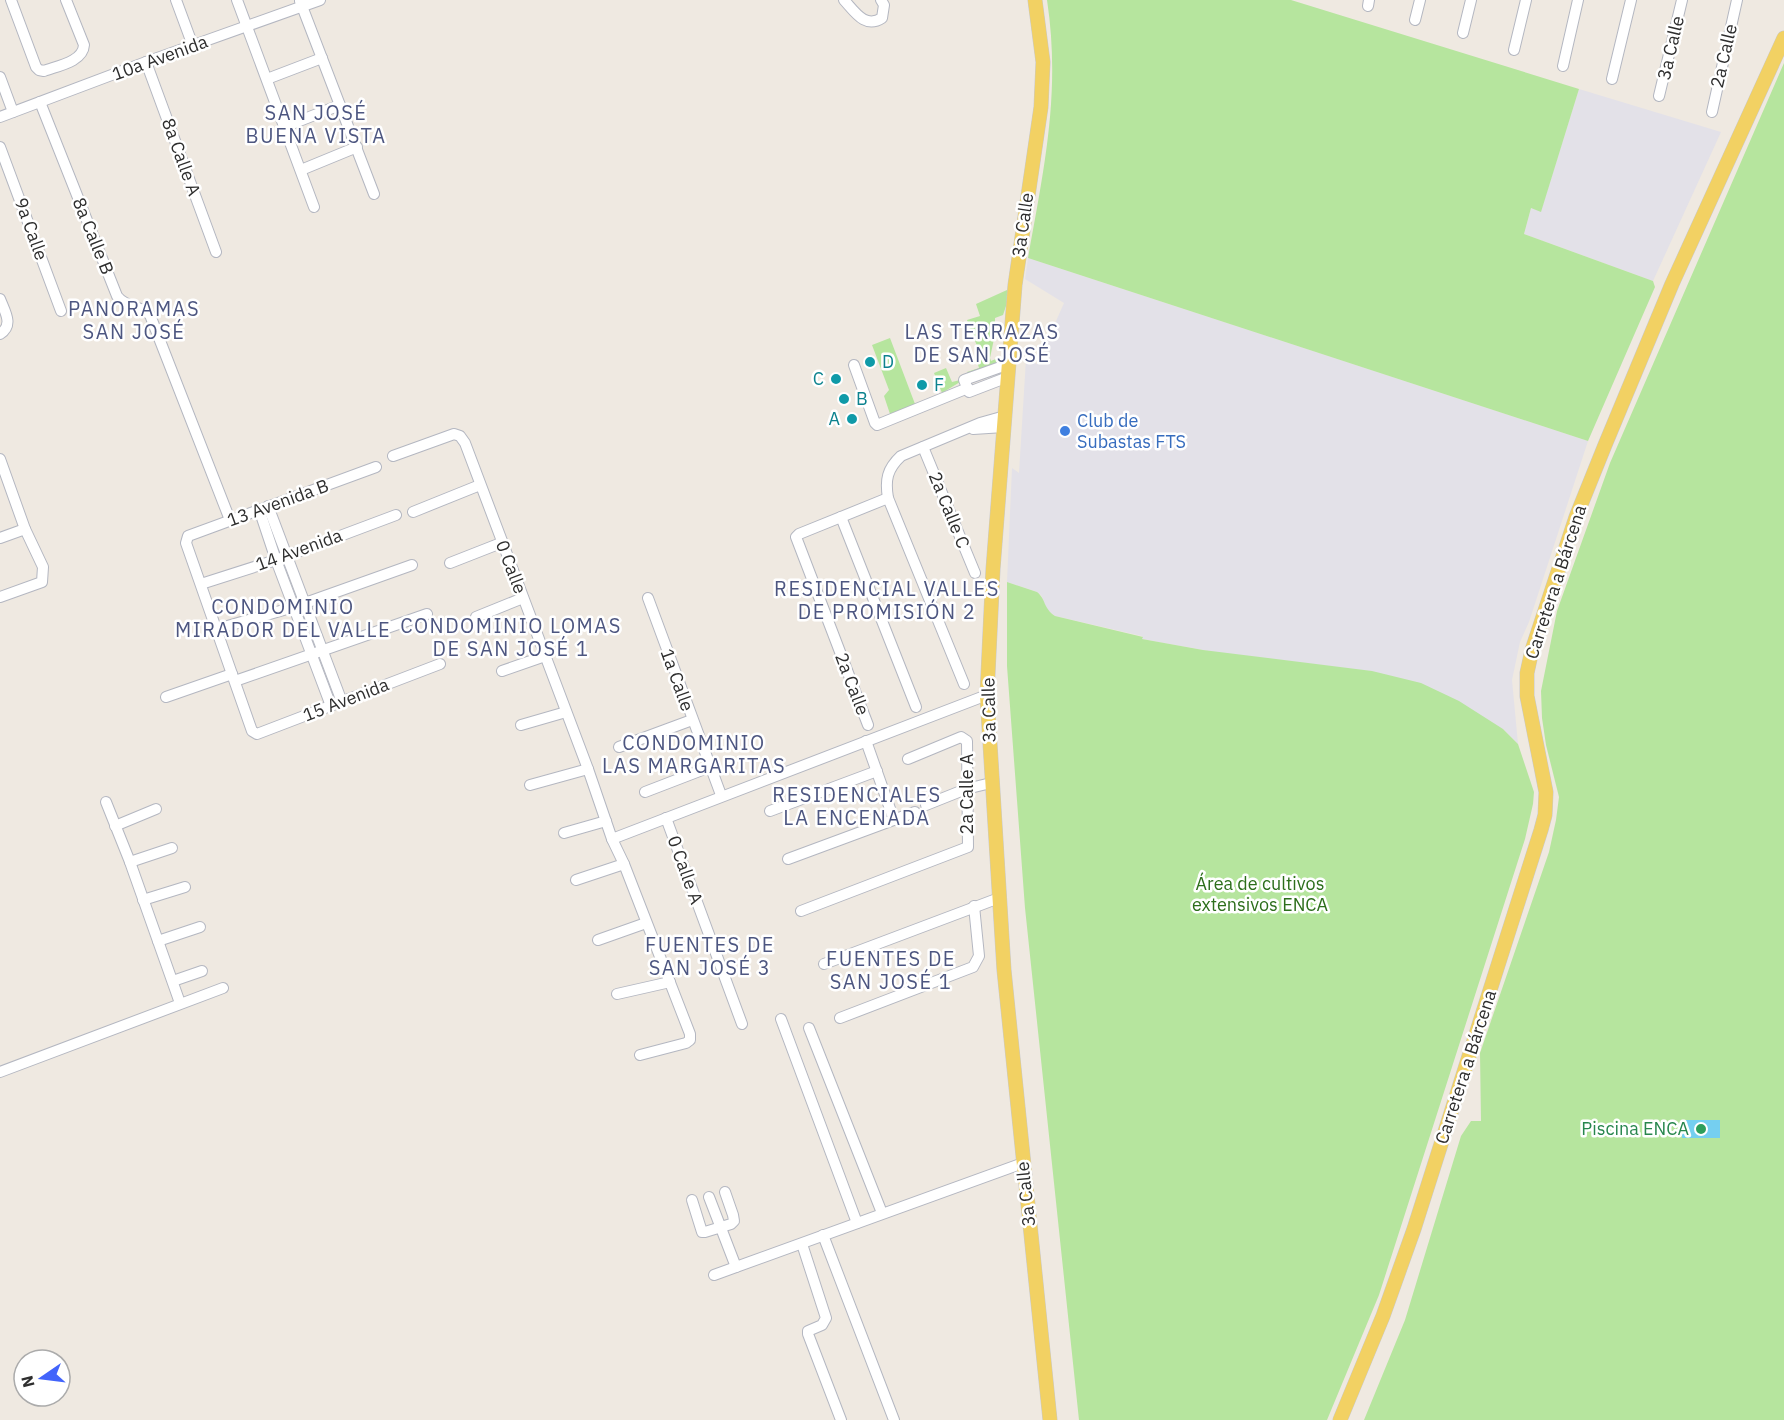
<svg xmlns="http://www.w3.org/2000/svg" width="1784" height="1420" font-family="'IBM Plex Sans',sans-serif">
  <style>
    .industrial { fill: #e3e1e8 }
    .green { fill: #b6e59e }
    .water { fill: #75cff0 }
    .lines { fill: none; stroke-linecap: round; stroke-linejoin: round }
    .minor-casing { stroke: #b4b7c1; stroke-width: 12 }
    .major-casing { stroke: #c9c9c9; stroke-width: 15 }
    .minor { stroke: #fff; stroke-width: 10 }
    .major { stroke: #f2d163; stroke-width: 14 }
    .culture-dot { fill: #0f9aa8; stroke: #fff; stroke-width: 2 }
    .shop-dot { fill: #3f7fe0; stroke: #fff; stroke-width: 2 }
    .leisure-dot { fill: #2e9e5b; stroke: #fff; stroke-width: 2 }
    .labels { text-anchor: middle; stroke-width: 5; stroke-linejoin: round; paint-order: stroke }
    .street-label { font-size: 18px; fill: #2e2e2e; stroke: #fff }
    .culture-label { font-size: 18px; fill: #0d838f; stroke: #fff; text-anchor: start }
    .shop-label { font-size: 18px; fill: #366cbe; stroke: #fff; text-anchor: start }
    .park-label { font-size: 18px; fill: #2c6e1b; stroke: #fff }
    .leisure-label { font-size: 18px; fill: #27864d; stroke: #fff; text-anchor: end }
    .neighbourhood-label { font-size: 20px; letter-spacing: 1.5px; fill: #4d5680; stroke: #fff }
  </style>
  <rect width="100%" height="100%" fill="#efe9e1"/>
  <!-- industrial -->
  <g class="industrial">
    <polygon points="1579,89 1721,132 1653,281 1524,234 1531,208 1541,211"/>
    <polygon points="1028,258 1588,441 1529,622 1520,642 1512,680 1518,744 1503,729 1203,650 1142,639 1142,636 1055,616 1047,610 1041,595 1037,592 1007,582 1012,468 1019,473 1026,359 1037,364 1064,303 1025,279"/>
  </g>
  <!-- green -->
  <g class="green">
    <path d="M1047,0H1291L1579,89L1541,212L1531,208L1524,234L1653,281L1655,287L1588,441L1028,258C1044,168 1061,92 1047,0Z"/>
    <polygon points="1784,63 1784,1420 1364,1420 1405,1320 1461,1136 1471,1121 1481,1121 1480,1053 1549,852 1556,820 1559,797 1546,745 1542,718 1541,691 1557,611 1610,463"/>
    <polygon points="1007,290 1007,303 1003,315 995,318 995,334 990,358 991,361 998,358 996,363 968,375 967,372 979,368 977,361 982,359 967,320 980,316 976,304"/>
    <polygon points="890,338 915,404 890,414 884,396 889,390 872,345"/>
    <polygon points="946,368 952,382 960,380 960,382 942,393 934,373"/>
    <path d="M1007,582L1037,592C1046,599 1043,608 1055,616L1143,637L1142,639L1203,650L1372,671L1421,683L1459,701L1503,729L1518,744L1534,792L1533,804L1525,839L1379,1295L1327,1420H1079L1025,908L1007,666Z"/>
  </g>
  <!-- water -->
  <rect class="water" x="1682" y="1120" width="38" height="18"/>
  <g class="lines">
    <defs>
      <g id="minor">
        <path d="M11,0L36,67L39,70L44,71C57,66 83,62 84,45L66,0"/>
        <polyline points="176,0 193,46"/>
        <polyline points="237,0 314,207"/>
        <path d="M844,0C855,12 865,29 882,18L884,5L881,0"/>
        <polyline points="300,1 374,194"/>
        <polyline points="1368,6 1369,0"/>
        <polyline points="1415,20 1420,0"/>
        <polyline points="1463,33 1471,0"/>
        <polyline points="1514,50 1526,0"/>
        <polyline points="146,62 216,252"/>
        <polyline points="1563,66 1578,0"/>
        <polyline points="0,77 13,112"/>
        <polyline points="267,79 322,58"/>
        <polyline points="1612,79 1631,0"/>
        <polyline points="1659,96 1682,0"/>
        <path d="M40,102L117,296C126,308 140,305 150,315L230,520"/>
        <polyline points="1712,112 1737,0"/>
        <polyline points="0,117 146,62 320,0"/>
        <polyline points="284,127 340,105"/>
        <polyline points="0,147 61,311"/>
        <polyline points="301,170 357,147"/>
        <path d="M0,299C5,312 14,325 0,334"/>
        <polyline points="854,365 875,423 877,425 968,388"/>
        <polyline points="1008,377 969,392 964,380 1009,364"/>
        <polyline points="973,429 1004,427"/>
        <polyline points="923,447 975,573"/>
        <polyline points="393,456 454,434 460,436 465,443 588,769 612,839 624,864 690,1034 690,1040 686,1043 640,1055"/>
        <polyline points="0,459 25,529 43,567 42,582 0,597"/>
        <polyline points="376,467 188,536 186,543 252,731 257,734 440,664"/>
        <polyline points="268,506 342,702"/>
        <polyline points="259,509 276,560 331,706"/>
        <polyline points="413,512 480,485"/>
        <polyline points="841,517 916,707"/>
        <polyline points="0,538 25,529"/>
        <polyline points="450,563 501,543"/>
        <polyline points="201,584 276,560 396,515"/>
        <polyline points="648,598 721,795"/>
        <polyline points="476,617 523,598"/>
        <polyline points="217,629 294,607 412,565"/>
        <polyline points="502,671 545,656"/>
        <polyline points="235,681 427,614"/>
        <path d="M964,684L888,498C885,480 887,469 901,456L980,423L1005,416"/>
        <polyline points="166,697 232,674"/>
        <polyline points="521,725 566,712"/>
        <polyline points="868,725 796,537 799,534 888,498"/>
        <polyline points="866,741 894,820"/>
        <polyline points="619,747 692,720"/>
        <polyline points="530,785 588,769"/>
        <polyline points="645,792 710,767"/>
        <polyline points="106,802 130,862 180,1003"/>
        <polyline points="926,805 966,789 991,783"/>
        <polyline points="770,811 877,771"/>
        <polyline points="666,818 742,1024"/>
        <polyline points="115,826 156,809"/>
        <polyline points="564,833 606,821"/>
        <polyline points="612,839 987,695"/>
        <polyline points="788,859 915,812"/>
        <polyline points="130,862 172,848"/>
        <polyline points="576,880 624,864"/>
        <polyline points="143,900 185,887"/>
        <polyline points="801,911 968,847 967,741 961,737 908,759"/>
        <polyline points="598,940 646,923"/>
        <polyline points="158,941 200,927"/>
        <polyline points="824,964 999,898"/>
        <polyline points="173,981 202,971"/>
        <polyline points="617,994 670,982"/>
        <polyline points="840,1018 973,967 979,956 974,906"/>
        <polyline points="781,1019 857,1223"/>
        <polyline points="809,1028 882,1213"/>
        <polyline points="0,1072 223,988"/>
        <polyline points="709,1197 736,1267"/>
        <polyline points="692,1200 702,1232 705,1232 731,1224 734,1221 733,1215 725,1192"/>
        <polyline points="823,1235 894,1420"/>
        <polyline points="802,1244 826,1318 822,1325 808,1331 808,1334 841,1420"/>
        <polyline points="714,1275 1023,1163"/>
      </g>
      <g id="major">
        <polyline points="1035,0 1043,62 1041,107 1015,285 993,569 987,695 1004,970 1050,1420"/>
        <polyline points="1340,1420 1383,1316 1414,1229 1541,830 1545,815 1546,792 1527,696 1527,673 1532,650 1576,517 1605,445 1672,284 1784,38"/>
      </g>
    </defs>
    <!-- minor casing -->
    <use href="#minor" class="minor-casing"/>
    <!-- major casing -->
    <use href="#major" class="major-casing"/>
    <!-- minor -->
    <use href="#minor" class="minor"/>
    <!-- major -->
    <use href="#major" class="major"/>
  </g>
  <!-- markers -->
  <g class="culture-dot">
    <circle cx="870" cy="362" r="6"/>
    <circle cx="836" cy="379" r="6"/>
    <circle cx="922" cy="385" r="6"/>
    <circle cx="844" cy="399" r="6"/>
    <circle cx="852" cy="419" r="6"/>
  </g>
  <circle class="shop-dot" cx="1065" cy="431" r="6"/>
  <circle class="leisure-dot" cx="1701" cy="1129" r="6"/>
  <g class="labels">
    <!-- street labels -->
    <g class="street-label">
      <text transform="translate(1671 48) rotate(-77)" y="6">3a Calle</text>
      <text transform="translate(1724 56) rotate(-77)" y="6">2a Calle</text>
      <text transform="translate(160 58) rotate(-20)" y="6">10a Avenida</text>
      <text transform="translate(181 157) rotate(70)" y="6">8a Calle A</text>
      <text transform="translate(1023 225) rotate(-82)" y="6">3a Calle</text>
      <text transform="translate(31 229) rotate(70)" y="6">9a Calle</text>
      <text transform="translate(93 236) rotate(68)" y="6">8a Calle B</text>
      <text transform="translate(278 503) rotate(-20)" y="6">13 Avenida B</text>
      <text transform="translate(949 510) rotate(68)" y="6">2a Calle C</text>
      <text transform="translate(299 550) rotate(-20)" y="6">14 Avenida</text>
      <text transform="translate(511 567) rotate(69)" y="6">0 Calle</text>
      <text transform="translate(1556 582) rotate(-72)" y="6">Carretera a Bárcena</text>
      <text transform="translate(677 680) rotate(70)" y="6">1a Calle</text>
      <text transform="translate(852 684) rotate(69)" y="6">2a Calle</text>
      <text transform="translate(346 700) rotate(-21)" y="6">15 Avenida</text>
      <text transform="translate(989 710) rotate(-91)" y="6">3a Calle</text>
      <text transform="translate(967 794) rotate(-90)" y="6">2a Calle A</text>
      <text transform="translate(685 870) rotate(70)" y="6">0 Calle A</text>
      <text transform="translate(1466 1067) rotate(-72)" y="6">Carretera a Bárcena</text>
      <text transform="translate(1026 1194) rotate(-96)" y="6">3a Calle</text>
    </g>
    <!-- culture labels -->
    <g class="culture-label">
      <text x="882" y="368">D</text>
      <text x="824" y="385" text-anchor="end">C</text>
      <text x="934" y="391">F</text>
      <text x="856" y="405">B</text>
      <text x="840" y="425" text-anchor="end">A</text>
    </g>
    <!-- shop labels -->
    <g class="shop-label">
      <text x="1077" y="427">Club de<tspan x="1077" dy="21">Subastas FTS</tspan></text>
    </g>
    <!-- park labels -->
    <g class="park-label">
      <text x="1260" y="890">Área de cultivos<tspan x="1260" dy="21">extensivos ENCA</tspan></text>
    </g>
    <!-- leisure labels -->
    <g class="leisure-label">
      <text x="1689" y="1135">Piscina ENCA</text>
    </g>
    <!-- neighbourhood labels -->
    <g class="neighbourhood-label">
      <text x="316" y="120">SAN JOSÉ<tspan x="316" dy="23">BUENA VISTA</tspan></text>
      <text x="134" y="316">PANORAMAS<tspan x="134" dy="23">SAN JOSÉ</tspan></text>
      <text x="982" y="339">LAS TERRAZAS<tspan x="982" dy="23">DE SAN JOSÉ</tspan></text>
      <text x="887" y="596">RESIDENCIAL VALLES<tspan x="887" dy="23">DE PROMISIÓN 2</tspan></text>
      <text x="283" y="614">CONDOMINIO<tspan x="283" dy="23">MIRADOR DEL VALLE</tspan></text>
      <text x="511" y="633">CONDOMINIO LOMAS<tspan x="511" dy="23">DE SAN JOSÉ 1</tspan></text>
      <text x="694" y="750">CONDOMINIO<tspan x="694" dy="23">LAS MARGARITAS</tspan></text>
      <text x="857" y="802">RESIDENCIALES<tspan x="857" dy="23">LA ENCENADA</tspan></text>
      <text x="710" y="952">FUENTES DE<tspan x="710" dy="23">SAN JOSÉ 3</tspan></text>
      <text x="891" y="966">FUENTES DE<tspan x="891" dy="23">SAN JOSÉ 1</tspan></text>
    </g>
  </g>
  <!-- north arrow -->
  <g transform="translate(42 1378) rotate(256)"><circle r="28" fill="#ffffff" stroke="#ababab" stroke-width="1.5"/>
  <path d="M0-4.5L10 22L0 15L-10 22Z" fill="#4264fb"/>
  <text y="-9" font-size="16" font-weight="bold" text-anchor="middle" fill="#2e2e2e">N</text>
  </g>
</svg>
